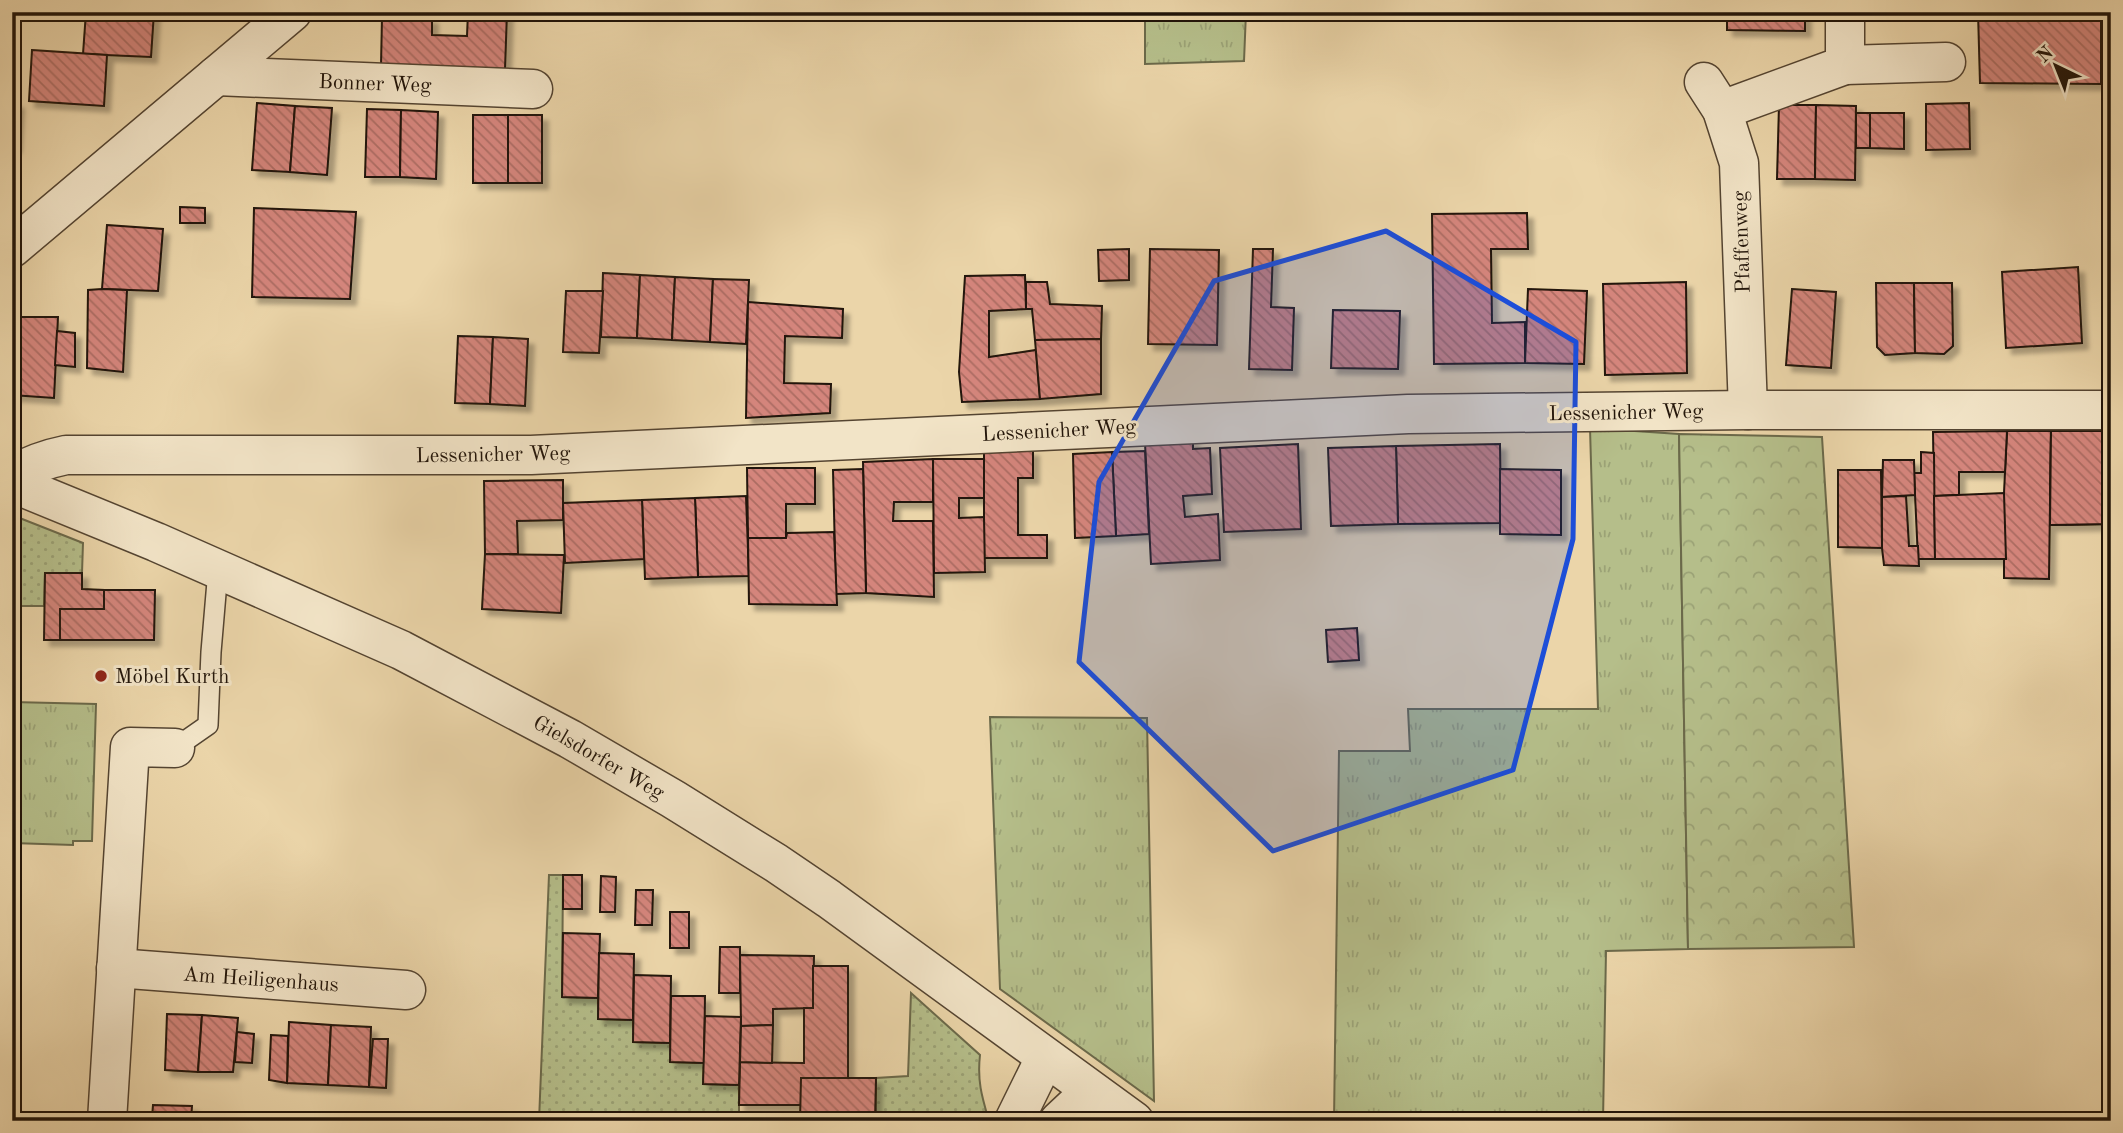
<svg xmlns="http://www.w3.org/2000/svg" width="2123" height="1133" font-family="'Old Standard TT',serif">
  <style>
    .grass { fill: url(#grass-tufts); stroke: #6b694a; stroke-width: 2 }
    .forest { fill: url(#forest-crowns); stroke: #6b694a; stroke-width: 2 }
    .park { fill: url(#park-dots); stroke: #6b694a; stroke-width: 2 }
    .building { fill: url(#building-back-hatch); stroke: #211409; stroke-width: 2; filter: url(#shadow) }
    .lines { fill: none; stroke-linecap: round; stroke-linejoin: round }
    .service-casing { stroke: #544431; stroke-width: 22 }
    .minor-casing { stroke: #544431; stroke-width: 41 }
    .tertiary-casing { stroke: #544431; stroke-width: 41 }
    .service { stroke: #f2e4c7; stroke-width: 19 }
    .minor { stroke: #f2e4c7; stroke-width: 38 }
    .tertiary { stroke: #f2e4c7; stroke-width: 38 }
    .marked { fill: #1d4ed8; fill-opacity: 0.2; stroke: #1d4ed8; stroke-width: 5; stroke-linejoin: round }
    .poi-dot { fill: #8f2418; stroke: #f2e4c7; stroke-width: 2.5 }
    .labels { text-anchor: middle; stroke-width: 6; stroke-linejoin: round; paint-order: stroke }
    .street-label { font-size: 21px; fill: #211409; stroke: #f2e4c7 }
    .poi-label { font-size: 21px; fill: #211409; stroke: #f2e4c7; text-anchor: start }
  </style>
  <defs>
    <pattern id="grass-tufts" width="24" height="20" patternUnits="userSpaceOnUse" patternTransform="scale(1.75)"><rect width="24" height="20" fill="#b5be8a"/><path d="M3 7l-1-3M5 7V3M7 7l1-3M15 17l-1-3M17 17v-4M19 17l1-3" fill="none" stroke="#9ba276"/></pattern>
    <pattern id="forest-crowns" width="20" height="18" patternUnits="userSpaceOnUse" patternTransform="scale(1.75)"><rect width="20" height="18" fill="#b5be8a"/><path d="M2 6a3 3 0 1 1 6 0M12 15a3 3 0 1 1 6 0" fill="none" stroke="#9ba276"/></pattern>
    <pattern id="park-dots" width="8" height="8" patternUnits="userSpaceOnUse" patternTransform="scale(1.75)"><rect width="8" height="8" fill="#b5be8a"/><path d="M2 2h.1M6 6h.1" fill="none" stroke="#9ba276" stroke-width="1.8" stroke-linecap="round"/></pattern>
    <pattern id="building-back-hatch" width="6" height="6" patternUnits="userSpaceOnUse" patternTransform="scale(1.75)"><rect width="6" height="6" fill="#d4857b"/><path d="M-1 5l2 2M0 0l6 6M5-1l2 2" fill="none" stroke="#ac6c63"/></pattern>
    <filter id="shadow"><feDropShadow dx="6" dy="6" stdDeviation="2" flood-color="#0004"/></filter>
  </defs>
  <rect width="100%" height="100%" fill="#ebd5a9"/>
  <filter id="stains"><feTurbulence type="fractalNoise" baseFrequency=".00286" numOctaves="4"/><feColorMatrix values="0 0 0 0 .2 0 0 0 0 .09 0 0 0 0 .02 0 0 0 .5 -.17"/></filter>
  <radialGradient id="worn" r=".72"><stop offset=".6" stop-color="#630" stop-opacity="0"/><stop offset="1" stop-color="#630" stop-opacity=".3"/></radialGradient>
  <!-- grass -->
  <g class="grass">
    <polygon points="1145,12 1246,12 1244,61 1145,64"/>
    <polygon points="1590,428 1679,434 1688,949 1606,951 1603,1121 1334,1121 1339,751 1410,751 1408,709 1598,709"/>
    <polygon points="12,702 96,704 92,841 73,841 73,845 12,843"/>
    <polygon points="990,717 1147,718 1154,1101 1000,989"/>
  </g>
  <!-- forest -->
  <polygon class="forest" points="1679,434 1822,437 1854,947 1688,949"/>
  <!-- park -->
  <g class="park">
    <polygon points="12,515 83,543 82,573 45,573 44,606 12,606"/>
    <polygon points="549,875 563,875 562,997 598,998 598,1019 633,1020 633,1042 670,1043 670,1062 704,1063 703,1084 739,1085 739,1121 539,1121"/>
    <path d="M911,993L980,1055C977,1081 982,1097 989,1121H876V1078L908,1076Z"/>
  </g>
  <!-- building -->
  <g class="building">
    <polygon points="86,12 154,12 151,57 83,54"/>
    <polygon points="468,12 507,12 505,69 381,66 382,17 432,18 432,35 467,36"/>
    <polygon points="1727,12 1805,12 1805,31 1727,30"/>
    <polygon points="1978,12 2101,12 2101,84 1980,83"/>
    <polygon points="32,50 107,55 104,106 29,101"/>
    <polygon points="12,102 18,103 15,147 12,147"/>
    <polygon points="257,103 295,106 290,172 252,170"/>
    <polygon points="1969,103 1970,149 1926,150 1926,104"/>
    <polygon points="1779,105 1816,105 1815,179 1777,179"/>
    <polygon points="1816,105 1856,106 1855,180 1815,179"/>
    <polygon points="295,106 332,108 327,175 290,172"/>
    <polygon points="367,109 401,110 400,177 365,177"/>
    <polygon points="401,110 438,112 436,179 400,177"/>
    <rect x="1856" y="113" width="14" height="35"/>
    <polygon points="1870,113 1904,113 1904,149 1870,148"/>
    <rect x="473" y="115" width="35" height="68"/>
    <rect x="508" y="115" width="34" height="68"/>
    <polygon points="180,207 205,208 205,223 180,223"/>
    <polygon points="254,208 356,212 350,299 252,297"/>
    <polygon points="1527,213 1528,249 1491,249 1492,323 1525,322 1525,363 1434,364 1432,214"/>
    <polygon points="107,225 163,229 158,291 102,289"/>
    <polygon points="1129,249 1129,280 1099,281 1098,250"/>
    <polygon points="1150,249 1219,250 1217,345 1148,344"/>
    <polygon points="1253,249 1273,249 1271,307 1294,308 1292,370 1249,369"/>
    <polygon points="2078,267 2082,343 2006,348 2002,272"/>
    <polygon points="603,273 640,275 637,338 601,337"/>
    <polygon points="640,275 675,277 672,340 637,338"/>
    <polygon points="1025,275 1026,309 989,311 989,357 1036,350 1040,399 962,402 959,372 965,276"/>
    <polygon points="675,277 713,279 710,342 672,340"/>
    <polygon points="713,279 749,280 746,344 710,342"/>
    <polygon points="1026,282 1047,282 1050,304 1102,306 1101,339 1035,340 1032,309 1026,309"/>
    <polygon points="1686,282 1687,373 1605,375 1603,284"/>
    <polygon points="1876,283 1914,283 1915,353 1885,355 1877,347"/>
    <polygon points="1914,283 1952,283 1953,346 1944,354 1915,353"/>
    <polygon points="102,289 127,290 123,372 87,368 88,290"/>
    <polygon points="1528,289 1587,291 1584,364 1525,363"/>
    <polygon points="1792,289 1836,292 1831,368 1786,365"/>
    <polygon points="566,291 603,291 599,353 563,352"/>
    <polygon points="748,302 843,309 842,338 785,336 784,383 831,384 830,413 746,418"/>
    <polygon points="1333,310 1400,311 1398,369 1331,368"/>
    <polygon points="12,317 58,317 54,398 12,395"/>
    <polygon points="57,331 75,333 75,367 55,365"/>
    <polygon points="458,336 493,337 490,404 455,403"/>
    <polygon points="493,337 528,339 525,406 490,404"/>
    <polygon points="1101,339 1101,394 1040,399 1035,340"/>
    <polygon points="2007,431 2051,431 2049,579 2004,578 2004,493"/>
    <polygon points="2007,431 2005,472 1959,472 1959,495 1934,496 1933,432"/>
    <polygon points="2051,431 2111,431 2111,469 2097,470 2098,502 2111,500 2111,524 2050,525"/>
    <polygon points="2051,431 2111,431 2111,524 2050,525"/>
    <polygon points="1193,440 1193,449 1210,448 1212,494 1183,496 1185,517 1218,514 1220,560 1151,564 1145,443"/>
    <polygon points="1298,444 1301,529 1224,532 1220,448"/>
    <polygon points="1500,444 1501,523 1398,524 1396,446"/>
    <polygon points="1396,446 1398,524 1331,526 1328,448"/>
    <polygon points="1033,450 1033,478 1018,478 1018,535 1047,535 1047,558 984,558 984,451"/>
    <polygon points="1145,451 1149,534 1116,536 1112,452"/>
    <polygon points="1112,452 1116,536 1075,538 1073,454"/>
    <polygon points="1921,452 1934,453 1935,559 1918,559 1914,473 1921,473"/>
    <polygon points="933,459 933,502 894,502 893,521 933,521 934,597 866,593 863,462"/>
    <polygon points="933,459 984,459 984,498 959,498 959,518 984,517 985,572 934,573"/>
    <polygon points="1883,460 1914,460 1915,495 1882,497"/>
    <polygon points="747,468 815,468 815,504 786,504 786,538 748,538"/>
    <polygon points="863,469 866,593 836,594 833,470"/>
    <polygon points="1500,469 1561,470 1561,535 1500,534"/>
    <polygon points="1838,470 1881,470 1882,548 1838,547"/>
    <polygon points="563,480 563,520 517,521 518,554 485,554 484,481"/>
    <polygon points="2004,493 2006,559 1935,559 1934,496"/>
    <polygon points="746,496 749,576 698,577 695,498"/>
    <polygon points="1906,496 1909,546 1918,546 1919,566 1884,565 1882,548 1882,497"/>
    <polygon points="695,498 698,577 645,579 642,500"/>
    <polygon points="642,500 644,559 565,563 563,503"/>
    <polygon points="834,532 837,605 749,604 748,538 786,538 787,533"/>
    <polygon points="485,554 564,555 561,613 482,609"/>
    <polygon points="45,573 82,573 82,589 104,590 104,609 60,609 60,640 44,640"/>
    <polygon points="104,590 155,590 154,640 60,640 60,609 104,609"/>
    <polygon points="1357,628 1359,660 1328,662 1326,630"/>
    <rect x="563" y="875" width="19" height="34"/>
    <polygon points="601,876 616,877 615,912 600,912"/>
    <polygon points="636,890 653,890 652,925 635,925"/>
    <rect x="670" y="912" width="19" height="36"/>
    <polygon points="563,933 600,934 598,998 562,997"/>
    <polygon points="720,947 740,947 740,993 719,993"/>
    <polygon points="599,953 634,954 633,1020 598,1019"/>
    <polygon points="740,955 814,956 813,1008 773,1009 773,1025 741,1026"/>
    <polygon points="813,966 848,966 848,1078 801,1078 801,1105 739,1105 740,1062 804,1063 804,1008 813,1008"/>
    <polygon points="634,975 671,976 670,1043 633,1042"/>
    <polygon points="671,996 705,996 704,1063 670,1062"/>
    <polygon points="167,1014 202,1015 198,1072 165,1070"/>
    <polygon points="202,1015 238,1018 233,1072 198,1072"/>
    <polygon points="705,1016 741,1017 739,1085 703,1084"/>
    <polygon points="289,1022 331,1025 328,1085 287,1083"/>
    <polygon points="331,1025 371,1027 369,1087 328,1085"/>
    <polygon points="773,1025 772,1063 740,1062 741,1026"/>
    <polygon points="237,1032 254,1034 252,1063 235,1062"/>
    <polygon points="271,1035 288,1036 287,1083 269,1080"/>
    <polygon points="373,1039 388,1039 386,1088 369,1087"/>
    <polygon points="801,1078 876,1078 875,1121 800,1121"/>
    <polygon points="153,1105 192,1106 191,1120 207,1121 137,1121 137,1117 152,1118"/>
  </g>
  <g class="lines">
    <defs>
      <polyline id="service" points="175,748 208,725 211,652 218,570"/>
      <g id="minor">
        <polyline points="1845,65 1946,62"/>
        <polyline points="216,76 533,89"/>
        <polyline points="1704,82 1722,110 1739,163 1748,410"/>
        <polyline points="1722,110 1845,65 1845,12"/>
        <path d="M12,475C30,465 46,459 66,455H531L1408,414L1748,410H2111"/>
        <polyline points="116,968 406,990"/>
        <polyline points="107,1121 130,747 175,748"/>
        <polyline points="1014,1121 1045,1058"/>
        <polyline points="1059,1121 1091,1091"/>
      </g>
      <g id="tertiary">
        <polyline points="12,248 292,12"/>
        <polyline points="12,483 156,542 401,650 570,739 673,799 776,863 829,899 1134,1121"/>
      </g>
    </defs>
    <!-- service casing -->
    <use href="#service" class="service-casing"/>
    <!-- minor casing -->
    <use href="#minor" class="minor-casing"/>
    <!-- tertiary casing -->
    <use href="#tertiary" class="tertiary-casing"/>
    <!-- service -->
    <use href="#service" class="service"/>
    <!-- minor -->
    <use href="#minor" class="minor"/>
    <!-- tertiary -->
    <use href="#tertiary" class="tertiary"/>
  </g>
  <!-- marked area -->
  <path class="marked" d="M1386,231L1576,342L1573,539L1513,770L1273,851L1079,662L1099,482L1214,281Z"/>
  <!-- markers -->
  <circle class="poi-dot" cx="101" cy="676" r="7"/>
  <g class="labels">
    <!-- street labels -->
    <g class="street-label">
      <text transform="translate(375 83) rotate(2)" y="7">Bonner Weg</text>
      <text transform="translate(1741 242) rotate(-92)" y="7">Pfaffenweg</text>
      <text transform="translate(1626 412) rotate(-1)" y="7">Lessenicher Weg</text>
      <text transform="translate(1059 430) rotate(-3)" y="7">Lessenicher Weg</text>
      <text transform="translate(493 454) rotate(-1)" y="7">Lessenicher Weg</text>
      <text transform="translate(599 757) rotate(30)" y="7">Gielsdorfer Weg</text>
      <text transform="translate(261 979) rotate(4)" y="7">Am Heiligenhaus</text>
    </g>
    <!-- poi labels -->
    <g class="poi-label">
      <text x="115" y="683">Möbel Kurth</text>
    </g>
  </g>
  <!-- margin -->
  <rect width="2123" height="1133" fill="none" stroke="#ebd5a9" stroke-width="42"/>
  <rect x="14" y="14" width="2095" height="1105" fill="none" stroke="#211409" stroke-width="3.5"/>
  <rect x="21" y="21" width="2081" height="1091" fill="none" stroke="#211409" stroke-width="2"/>
  <!-- north arrow -->
  <g transform="translate(2056 66) rotate(317)" stroke="#f2e4c7" stroke-width="5" paint-order="stroke">
  <path d="M0-5L12 26L0 18L-12 26Z" fill="#211409"/>
  <text y="-10" font-size="19" font-weight="bold" text-anchor="middle" fill="#211409">N</text>
  </g>
  <rect width="100%" height="100%" filter="url(#stains)"/>
  <rect width="100%" height="100%" fill="url(#worn)"/>
</svg>
